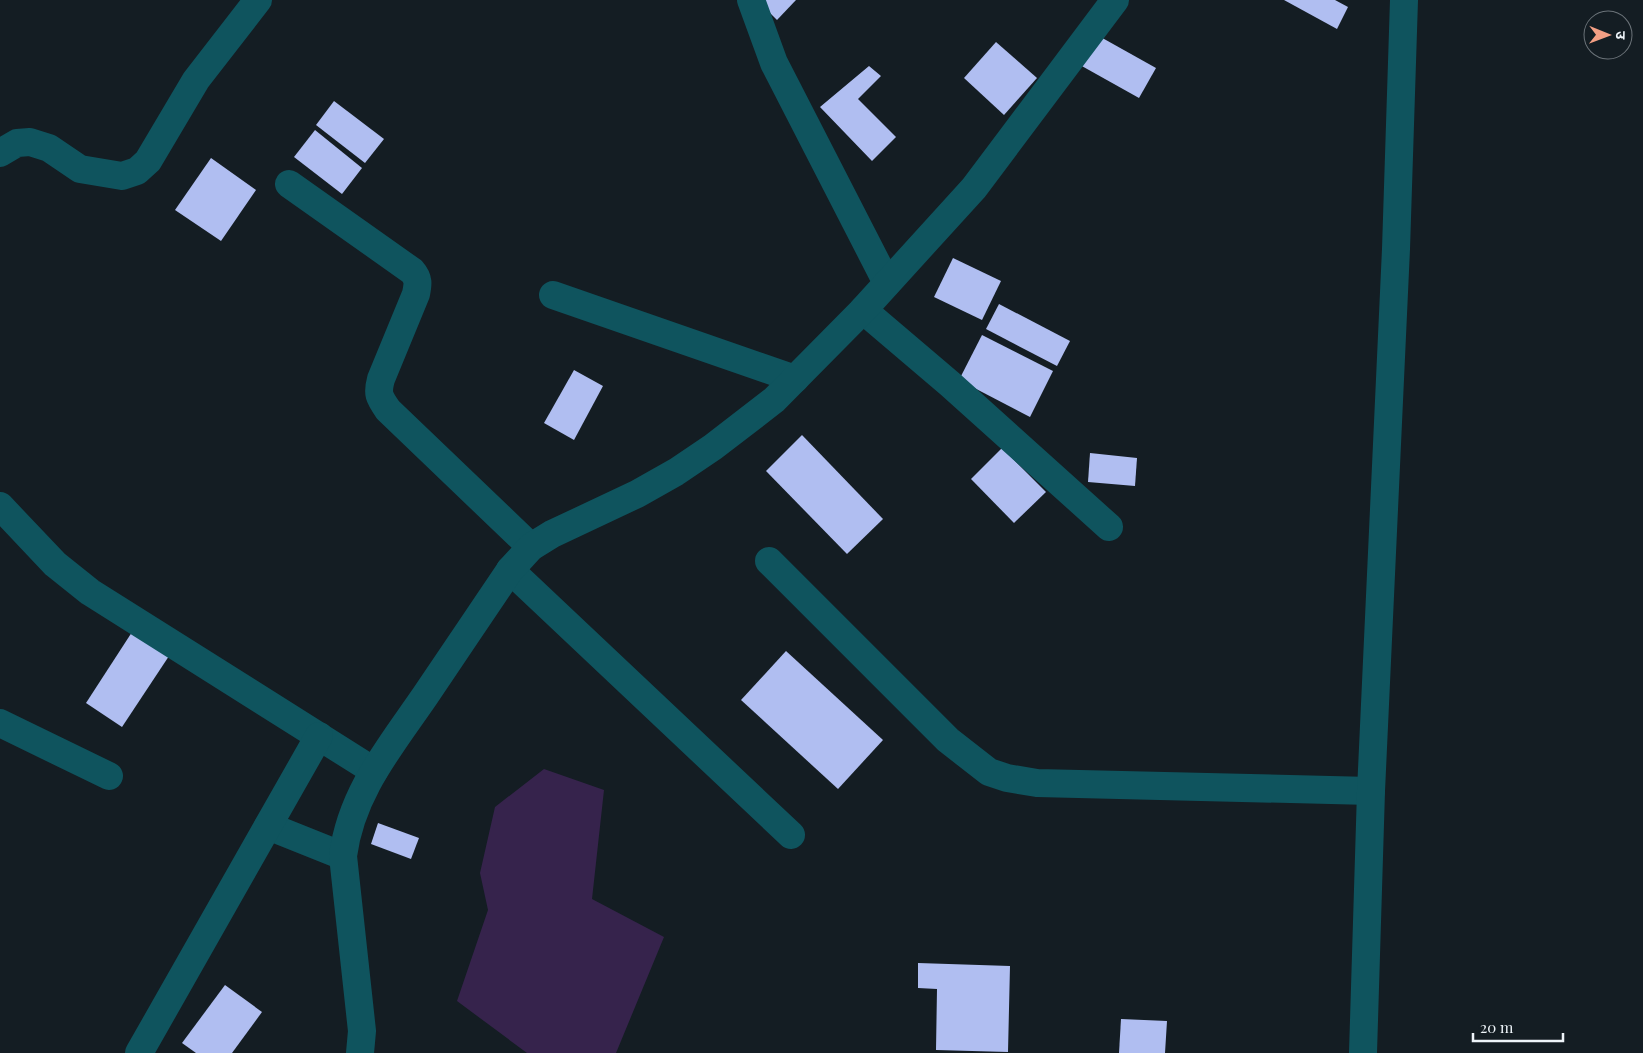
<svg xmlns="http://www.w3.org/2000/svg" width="1643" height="1053" font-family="'Playfair Display','Noto Sans Devanagari',serif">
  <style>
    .green { fill: #36234c }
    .building { fill: #b0bef1 }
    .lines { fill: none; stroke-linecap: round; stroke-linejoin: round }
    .minor { stroke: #0f545e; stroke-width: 28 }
  </style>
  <rect width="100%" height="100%" fill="#141d23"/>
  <!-- green -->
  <polygon class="green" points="544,769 604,790 592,899 664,937 616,1053 527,1053 457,1001 488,910 480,873 495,807"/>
  <!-- building -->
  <g class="building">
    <polygon points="757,0 796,0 777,20"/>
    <polygon points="1284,0 1335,0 1348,7 1337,29"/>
    <polygon points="1097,35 1156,68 1139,98 1080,65"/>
    <polygon points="996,42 1037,78 1004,115 964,78"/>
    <polygon points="869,66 881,76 858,99 896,137 872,161 820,107"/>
    <polygon points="334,101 384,139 365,163 316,125"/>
    <polygon points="315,130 362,168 342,194 294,157"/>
    <polygon points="211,158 256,190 221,241 175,210"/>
    <polygon points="953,258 1001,281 982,320 934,297"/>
    <polygon points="999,304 1070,341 1057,366 986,329"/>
    <polygon points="982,335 1053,371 1030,417 959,380"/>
    <polygon points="574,370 603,386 574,440 544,423"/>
    <polygon points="802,435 883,519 847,554 766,471"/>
    <polygon points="1002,448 1046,492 1014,523 971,479"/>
    <polygon points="1090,453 1137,458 1135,486 1088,482"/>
    <polygon points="134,629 171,653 122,727 86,703"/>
    <polygon points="786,651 883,740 838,789 741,700"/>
    <polygon points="378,823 419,838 411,859 371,844"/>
    <polygon points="918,963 1010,966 1008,1052 936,1050 937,989 918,988"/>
    <polygon points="225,985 262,1012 232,1053 196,1053 182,1043"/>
    <polygon points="1121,1019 1167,1021 1165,1053 1119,1053"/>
  </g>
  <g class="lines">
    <!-- minor -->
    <g class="minor">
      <polyline points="751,0 774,63 887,283"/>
      <polyline points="0,153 17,143 30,142 49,148 80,169 122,176 137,171 148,161 196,80 258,0"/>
      <path d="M289,184L412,271C419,279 418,284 416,294L381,379C377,394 379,397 388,410L531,547"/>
      <polyline points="553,295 795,379"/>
      <polyline points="863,310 950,384 1109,527"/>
      <polyline points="0,506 55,564 90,592 374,771"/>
      <polyline points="769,561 948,740 989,772 1007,778 1037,783 1371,791"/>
      <polyline points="510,570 791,835"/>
      <polyline points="0,723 109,776"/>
      <polyline points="268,826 343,856"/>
      <polyline points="139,1053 319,736"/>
      <path d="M360,1053L362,1031L343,856C351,793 390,747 425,696C453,654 482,612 510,570L531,547L552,534L637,494L676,472L713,447L774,400L863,310L974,188L1115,0"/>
      <polyline points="1363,1053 1371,791 1396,249 1404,0"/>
    </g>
  </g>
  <!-- north arrow -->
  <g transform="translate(1608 35) rotate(91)"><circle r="24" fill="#141d23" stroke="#6b7379"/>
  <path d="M0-4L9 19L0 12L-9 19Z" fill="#f39f84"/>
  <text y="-8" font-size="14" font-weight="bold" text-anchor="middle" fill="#eef4f9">उ</text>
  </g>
  <!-- scale -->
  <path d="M1473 1033v8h90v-8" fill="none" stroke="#eef4f9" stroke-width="2.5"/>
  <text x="1480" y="1033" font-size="15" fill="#eef4f9" stroke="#141d23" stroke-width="4" paint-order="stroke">20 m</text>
</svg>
